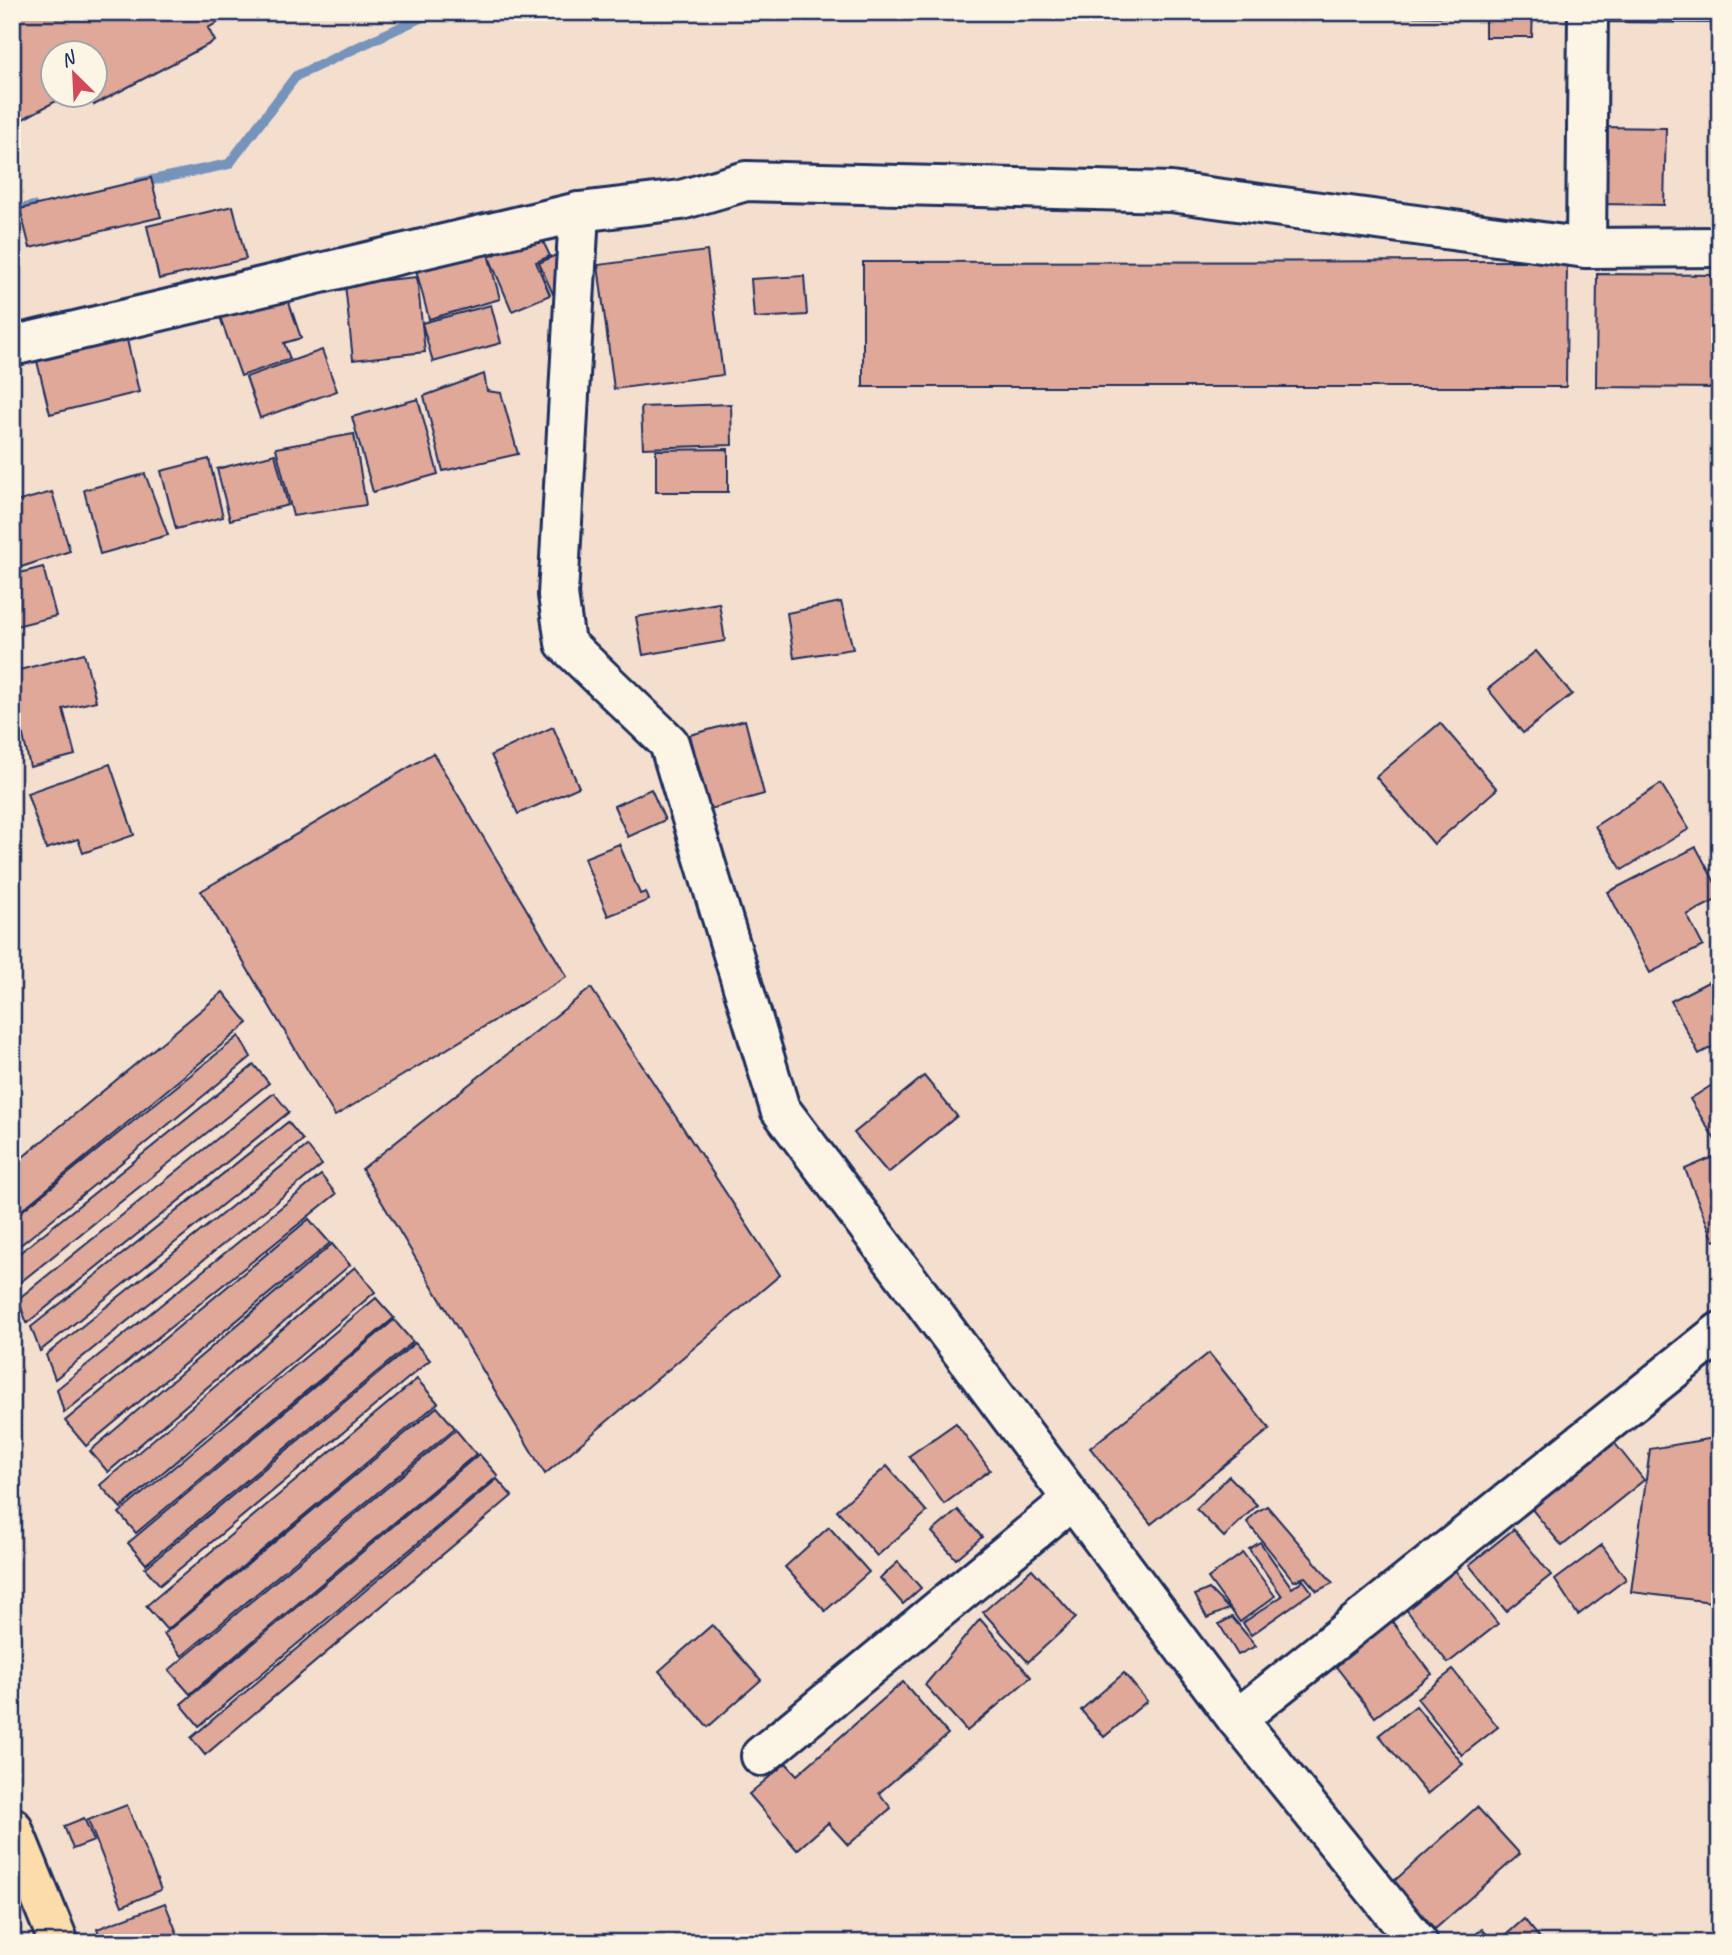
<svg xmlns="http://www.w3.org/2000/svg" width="1732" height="1955" font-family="Caveat,sans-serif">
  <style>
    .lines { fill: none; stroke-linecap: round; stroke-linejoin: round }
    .stream { stroke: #7593bb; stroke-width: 10 }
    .building { fill: #e0a899; stroke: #1b2f5e; stroke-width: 2 }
    .minor-casing { stroke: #1b2f5e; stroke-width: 44 }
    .major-casing { stroke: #1b2f5e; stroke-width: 44 }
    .minor { stroke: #fcf5e5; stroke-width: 38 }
    .major { stroke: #fddcac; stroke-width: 38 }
  </style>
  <rect width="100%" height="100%" fill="#f4dece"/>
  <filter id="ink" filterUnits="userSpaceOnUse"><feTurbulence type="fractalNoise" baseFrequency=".0143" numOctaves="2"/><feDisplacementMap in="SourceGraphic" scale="14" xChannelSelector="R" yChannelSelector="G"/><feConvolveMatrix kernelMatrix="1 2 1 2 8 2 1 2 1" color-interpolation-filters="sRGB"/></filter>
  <g filter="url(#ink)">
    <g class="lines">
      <!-- stream -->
      <g class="stream">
        <polyline points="138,183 229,164 296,76 433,12"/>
        <polyline points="12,211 33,206"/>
      </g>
    </g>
    <!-- building -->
    <g class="building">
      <polygon points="12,12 236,12 208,28 215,41 94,105 89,94 94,94 94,52 52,52 52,94 69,94 12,125"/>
      <polygon points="1395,12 1456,12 1456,17 1395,16"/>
      <polygon points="1485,12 1533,12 1532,37 1485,37"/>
      <polygon points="1601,12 1720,12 1720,23 1601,22"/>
      <polygon points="1602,127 1666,128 1664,205 1601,204"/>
      <polygon points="151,178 161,217 30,248 20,209"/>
      <polygon points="233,206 246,259 159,279 147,226"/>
      <polygon points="540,235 550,256 536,262 550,295 512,311 489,257"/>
      <polygon points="487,250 500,299 429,319 416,270"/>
      <polygon points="707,251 723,375 614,389 598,265"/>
      <polygon points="560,253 574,285 553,294 539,263"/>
      <polygon points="1567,261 1566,387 863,387 863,262"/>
      <polygon points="12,273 20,299 12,301"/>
      <polygon points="1597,274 1720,275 1720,388 1596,387"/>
      <polygon points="804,276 807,315 754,318 751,279"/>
      <polygon points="417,277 425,352 353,360 345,284"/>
      <polygon points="285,291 301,338 284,343 290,359 241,376 219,314"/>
      <polygon points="491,305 501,343 433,362 422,323"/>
      <polygon points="125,331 139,392 50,414 35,353"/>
      <polygon points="322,350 337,391 260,418 246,377"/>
      <polygon points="484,374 487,391 501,393 518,454 443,471 424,396"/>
      <polygon points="418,399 438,474 373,492 352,417"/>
      <polygon points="731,404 732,445 643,448 641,407"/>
      <polygon points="354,434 366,505 293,516 276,448"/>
      <polygon points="728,449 728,492 656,492 656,450"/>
      <polygon points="275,454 288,505 230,520 217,469"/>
      <polygon points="209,459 223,517 176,529 161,471"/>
      <polygon points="145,474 168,535 100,554 84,490"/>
      <polygon points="52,492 70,551 12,570 12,503"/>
      <polygon points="43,567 56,616 12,627 12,575"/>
      <polygon points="841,602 853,649 794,658 787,613"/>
      <polygon points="719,603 725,641 643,655 636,617"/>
      <polygon points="1536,651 1572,694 1523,733 1488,689"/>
      <polygon points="84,653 96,701 63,709 75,755 30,767 12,686 12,672"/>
      <polygon points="745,720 764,794 710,809 690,735"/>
      <polygon points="1440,723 1497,789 1434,844 1376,777"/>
      <polygon points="553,727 579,787 518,814 491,755"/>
      <polygon points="433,753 567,977 335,1116 201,891"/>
      <polygon points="110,764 134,835 83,853 78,839 46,849 27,793"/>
      <polygon points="1661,784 1689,829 1622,870 1595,826"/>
      <polygon points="651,789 665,820 628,837 614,806"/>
      <polygon points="619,844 640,894 646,892 649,900 608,916 584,858"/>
      <polygon points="1696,847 1720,892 1720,898 1687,915 1703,946 1650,973 1608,892"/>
      <polygon points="1720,976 1720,1043 1699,1054 1671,1001"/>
      <polygon points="591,988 780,1275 545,1474 362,1169"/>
      <polygon points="223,992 248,1023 12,1218 12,1166"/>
      <polygon points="239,1036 251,1057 12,1252 12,1219"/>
      <polygon points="254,1065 269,1083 12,1289 12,1259"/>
      <polygon points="924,1076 957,1116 888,1173 854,1133"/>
      <polygon points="1720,1080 1720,1141 1717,1143 1690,1099"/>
      <polygon points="274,1093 289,1112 27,1323 18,1299"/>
      <polygon points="288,1122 303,1140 40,1351 31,1327"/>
      <polygon points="307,1146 322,1165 55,1379 46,1355"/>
      <polygon points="1720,1154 1720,1239 1714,1241 1685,1169"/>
      <polygon points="321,1175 336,1194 64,1413 57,1389"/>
      <polygon points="309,1219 330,1243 86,1446 65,1421"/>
      <polygon points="332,1244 350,1265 108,1472 90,1451"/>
      <polygon points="355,1267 375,1292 121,1508 100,1485"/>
      <polygon points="376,1298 394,1318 136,1533 119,1513"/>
      <polygon points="394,1320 413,1342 146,1564 128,1543"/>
      <polygon points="415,1343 430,1360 160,1585 145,1568"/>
      <polygon points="1209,1353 1270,1429 1151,1524 1090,1448"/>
      <polygon points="417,1379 438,1403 167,1630 146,1606"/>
      <polygon points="437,1407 455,1428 182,1656 164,1634"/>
      <polygon points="956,1423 990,1470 944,1504 909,1456"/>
      <polygon points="456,1430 476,1454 190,1694 169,1670"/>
      <polygon points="1720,1437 1720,1603 1631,1592 1650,1449"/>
      <polygon points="1613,1441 1644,1480 1562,1546 1530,1507"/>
      <polygon points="479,1454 498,1476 199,1726 181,1704"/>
      <polygon points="887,1466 927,1512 877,1556 837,1510"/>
      <polygon points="1229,1476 1257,1505 1224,1537 1196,1509"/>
      <polygon points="497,1479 512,1496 205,1755 191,1738"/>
      <polygon points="1267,1506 1333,1583 1317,1591 1305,1577 1294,1581 1247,1522 1256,1512"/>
      <polygon points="958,1510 982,1537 956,1559 932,1532"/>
      <polygon points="829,1527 869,1572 825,1611 785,1567"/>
      <polygon points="1514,1529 1551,1575 1506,1611 1469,1565"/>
      <polygon points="1260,1542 1292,1588 1303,1580 1312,1592 1251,1635 1243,1623 1282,1596 1249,1549"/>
      <polygon points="1602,1545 1626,1579 1578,1615 1555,1580"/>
      <polygon points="1243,1553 1275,1596 1240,1622 1208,1578"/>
      <polygon points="898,1562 921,1588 903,1604 880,1578"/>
      <polygon points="1032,1569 1076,1618 1028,1662 983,1612"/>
      <polygon points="1454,1569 1498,1624 1448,1663 1405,1608"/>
      <polygon points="1209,1589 1229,1609 1207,1618 1195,1595"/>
      <polygon points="1388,1616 1432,1674 1375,1717 1331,1660"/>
      <polygon points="1232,1617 1256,1646 1238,1655 1219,1624"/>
      <polygon points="980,1619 1031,1677 967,1731 925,1685"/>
      <polygon points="712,1625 761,1680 708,1727 659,1671"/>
      <polygon points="1453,1670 1498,1727 1462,1755 1417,1698"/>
      <polygon points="1124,1673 1147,1701 1104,1737 1081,1710"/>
      <polygon points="903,1682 948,1734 879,1793 891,1808 848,1845 828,1823 797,1850 749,1794 786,1763 797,1775"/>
      <polygon points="1416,1706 1463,1764 1427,1794 1379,1735"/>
      <polygon points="127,1805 161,1890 122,1906 88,1820"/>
      <polygon points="1477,1807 1520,1854 1435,1929 1393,1882"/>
      <polygon points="84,1818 94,1841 73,1849 64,1826"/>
      <polygon points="165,1903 181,1943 102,1943 97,1929"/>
      <polygon points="1524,1919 1544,1943 1497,1943"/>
      <polygon points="1482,1929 1495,1943 1466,1943"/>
    </g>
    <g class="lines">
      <defs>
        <g id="minor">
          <polyline points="579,212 558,595 565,643 669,743 780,1109 1237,1719 1418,1943"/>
          <polyline points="1586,248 1588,12"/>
          <polyline points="12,346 579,212 681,200 746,181 1171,192 1586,248 1720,247"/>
          <polyline points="1237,1719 1720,1332"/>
          <polyline points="761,1756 1072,1500"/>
        </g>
        <polyline id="major" points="12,1827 59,1943"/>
      </defs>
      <!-- minor casing -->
      <use href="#minor" class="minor-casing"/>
      <!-- major casing -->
      <use href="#major" class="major-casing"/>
      <!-- minor -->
      <use href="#minor" class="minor"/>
      <!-- major -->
      <use href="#major" class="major"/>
    </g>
  </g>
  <!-- margin -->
  <rect width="1732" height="1955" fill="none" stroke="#fcf5e5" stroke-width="42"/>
  <rect x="21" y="21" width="1690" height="1913" fill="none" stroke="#1b2f5e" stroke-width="2.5" filter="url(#ink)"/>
  <!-- north arrow -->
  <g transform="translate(74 74) rotate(336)"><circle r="33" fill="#fcf5e5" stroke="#a2a6af" stroke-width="2"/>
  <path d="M0-5L12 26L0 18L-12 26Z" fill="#d1495b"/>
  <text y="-10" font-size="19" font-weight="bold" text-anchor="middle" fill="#1b2f5e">N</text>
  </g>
</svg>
